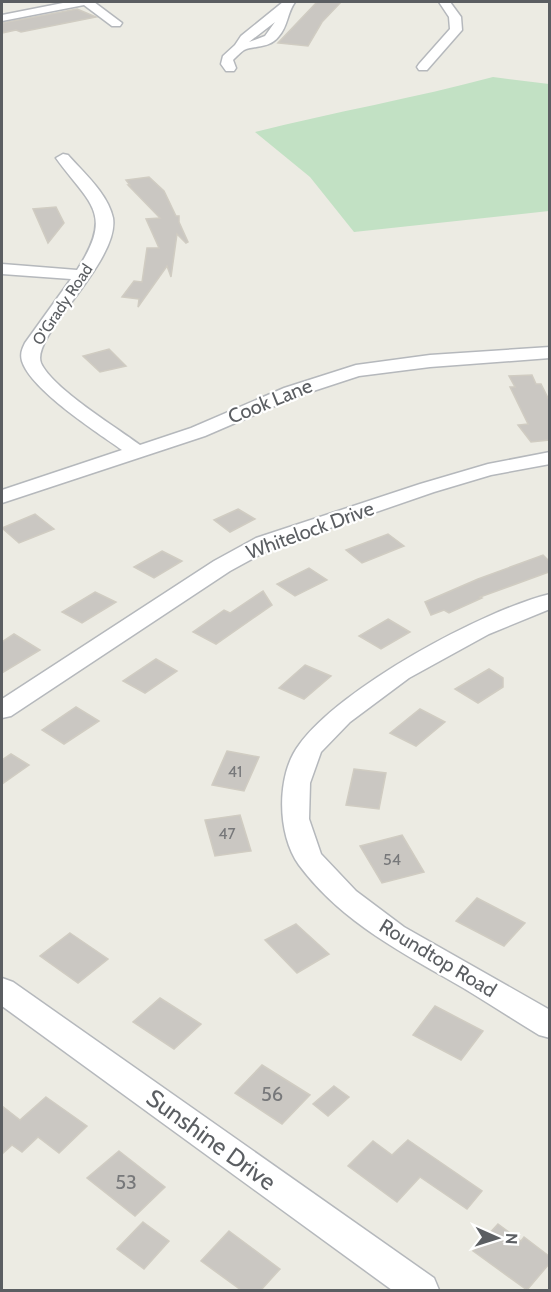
<svg xmlns="http://www.w3.org/2000/svg" width="551" height="1292" font-family="Cabin,sans-serif">
  <style>
    .green { fill: #c2e1c4 }
    .building { fill: #cac7c2; stroke: #d0ccc2; stroke-width: 1.5 }
    .lines { fill: none; stroke-linecap: round; stroke-linejoin: round }
    .minor-casing { stroke: #b5b8bc; stroke-width: 3 }
    .minor { fill: #fff; fill-rule: evenodd }
    .labels { text-anchor: middle; stroke-width: 4.5; stroke-linejoin: round; paint-order: stroke }
    .far-street-label { font-size: 16px; fill: #5b5e62; stroke: #fff }
    .number-label { font-size: 16px; fill: #77787a }
    .street-label { font-size: 20px; fill: #5b5e62; stroke: #fff }
    .near-number-label { font-size: 20px; fill: #77787a }
    .near-street-label { font-size: 24px; fill: #5b5e62; stroke: #fff }
  </style>
  <rect width="100%" height="100%" fill="#ecebe3"/>
  <!-- green -->
  <path class="green" d="M493,77L549,84V211L354,232L310,177L255,132C334,112 415,98 493,77Z"/>
  <!-- building -->
  <g class="building">
    <polygon points="317,2 341,2 322,22 308,46 278,43"/>
    <polygon points="77,9 96,17 21,32 16,30 2,33 2,23"/>
    <polygon points="149,177 164,191 176,216 179,216 179,222 188,242 186,243 177,234 171,277 167,266 138,307 139,299 122,297 134,281 142,282 147,248 159,248 146,219 160,218 128,185 130,185 126,180"/>
    <polygon points="56,207 64,223 48,243 33,209"/>
    <polygon points="109,349 126,366 100,372 83,356"/>
    <polygon points="532,375 536,384 541,384 549,400 549,440 531,442 518,425 528,424 510,387 515,387 509,376"/>
    <polygon points="238,509 255,519 230,532 214,520"/>
    <polygon points="35,514 54,529 19,543 2,528"/>
    <polygon points="388,534 404,546 362,563 346,550"/>
    <polygon points="162,551 182,561 154,578 134,567"/>
    <polygon points="543,555 549,561 549,572 480,597 482,598 449,613 444,610 431,615 425,602 478,579"/>
    <polygon points="309,568 327,580 295,596 277,584"/>
    <polygon points="263,591 272,605 216,644 193,632 224,610 230,613"/>
    <polygon points="95,592 116,602 82,623 62,612"/>
    <polygon points="388,619 410,632 381,649 359,636"/>
    <polygon points="14,634 40,650 2,673 2,642"/>
    <polygon points="156,659 177,671 145,693 123,681"/>
    <polygon points="305,665 331,676 304,699 279,688"/>
    <polygon points="489,669 503,678 503,687 478,703 455,689"/>
    <polygon points="76,707 99,721 64,744 42,730"/>
    <polygon points="420,709 445,722 416,746 390,733"/>
    <polygon points="227,751 259,757 244,791 212,785"/>
    <polygon points="11,754 29,765 2,784 2,760"/>
    <polygon points="354,769 386,773 379,809 346,805"/>
    <polygon points="240,815 251,851 215,856 205,820"/>
    <polygon points="402,835 424,872 382,883 360,846"/>
    <polygon points="477,898 525,923 504,946 456,921"/>
    <polygon points="296,924 329,954 297,973 265,940"/>
    <polygon points="70,933 108,959 78,983 40,956"/>
    <polygon points="160,998 201,1024 174,1049 133,1022"/>
    <polygon points="435,1006 483,1031 461,1060 413,1035"/>
    <polygon points="262,1065 310,1095 282,1124 235,1093"/>
    <polygon points="334,1086 349,1097 328,1116 313,1104"/>
    <polygon points="46,1097 87,1126 59,1153 38,1137 22,1152 12,1145 2,1154 2,1106 20,1120"/>
    <polygon points="408,1140 482,1191 467,1209 420,1177 397,1202 348,1166 373,1141 392,1155"/>
    <polygon points="119,1151 165,1187 135,1216 87,1178"/>
    <polygon points="143,1222 169,1241 144,1269 117,1249"/>
    <polygon points="498,1224 521,1241 524,1237 549,1256 549,1264 527,1290 473,1251"/>
    <polygon points="229,1231 280,1269 261,1290 241,1290 201,1261"/>
  </g>
  <g class="lines">
    <defs>
      <g id="minor">
        <polygon points="68,2 94,2 122,23 120,26 112,26 84,5 2,21 2,15"/>
        <path d="M283,2H295C287,13 288,26 279,36C269,49 256,45 244,50C241,52 236,57 233,60L236,68L234,71H226L221,64L223,56L235,45L241,36ZM275,22L265,36L249,42Z"/>
        <polygon points="439,2 450,2 461,17 462,30 427,70 419,70 417,67 419,64 450,29 449,17"/>
        <path d="M63,154L68,155C84,173 108,194 113,218C120,262 30,336 41,363C52,388 116,427 140,445L191,428L284,388L356,365L430,355L550,347V358L430,367L359,376L298,396L205,436L2,503V490L122,450C97,432 31,390 22,361C20,354 22,349 25,343L71,279L2,274V264L77,270C115,212 89,204 56,158Z"/>
        <polygon points="550,452 550,464 491,475 434,492 272,548 230,571 11,716 2,718 2,699 214,561 256,538 420,484 488,464"/>
        <path d="M550,594V609L489,634L409,678L350,722L321,752L310,783L309,819L321,854L356,891L404,927L550,1010V1038L539,1035C514,1020 490,1004 465,989C405,954 342,923 299,865C277,835 276,775 299,745C340,688 481,611 550,594Z"/>
        <polygon points="2,978 13,982 434,1278 439,1290 392,1290 2,1006"/>
      </g>
    </defs>
    <!-- minor casing -->
    <use href="#minor" class="minor-casing"/>
    <!-- minor -->
    <use href="#minor" class="minor"/>
  </g>
  <g class="labels">
    <!-- far-street labels -->
    <g class="far-street-label">
      <text transform="translate(62 304) rotate(-56)" y="6">O'Grady Road</text>
    </g>
    <!-- number labels -->
    <g class="number-label">
      <text x="235" y="777">41</text>
      <text x="227" y="839">47</text>
      <text x="392" y="865">54</text>
    </g>
    <!-- street labels -->
    <g class="street-label">
      <text transform="translate(270 401) rotate(-22)" y="7">Cook Lane</text>
      <text transform="translate(310 530) rotate(-20)" y="7">Whitelock Drive</text>
      <text transform="translate(438 958) rotate(31)" y="7">Roundtop Road</text>
    </g>
    <!-- near-number labels -->
    <g class="near-number-label">
      <text x="272" y="1101">56</text>
      <text x="126" y="1189">53</text>
    </g>
    <!-- near-street labels -->
    <g class="near-street-label">
      <text transform="translate(211 1140) rotate(36)" y="8">Sunshine Drive</text>
    </g>
  </g>
  <!-- border -->
  <rect width="551" height="1292" fill="none" stroke="#5b5e62" stroke-width="6"/>
  <!-- north arrow -->
  <g transform="translate(497 1238) rotate(93)" stroke="#ffffff" stroke-width="4.5" paint-order="stroke">
  <path d="M0-4.5L10 22L0 15L-10 22Z" fill="#5b5e62"/>
  <text y="-9" font-size="16" font-weight="bold" text-anchor="middle" fill="#5b5e62">N</text>
  </g>
</svg>
